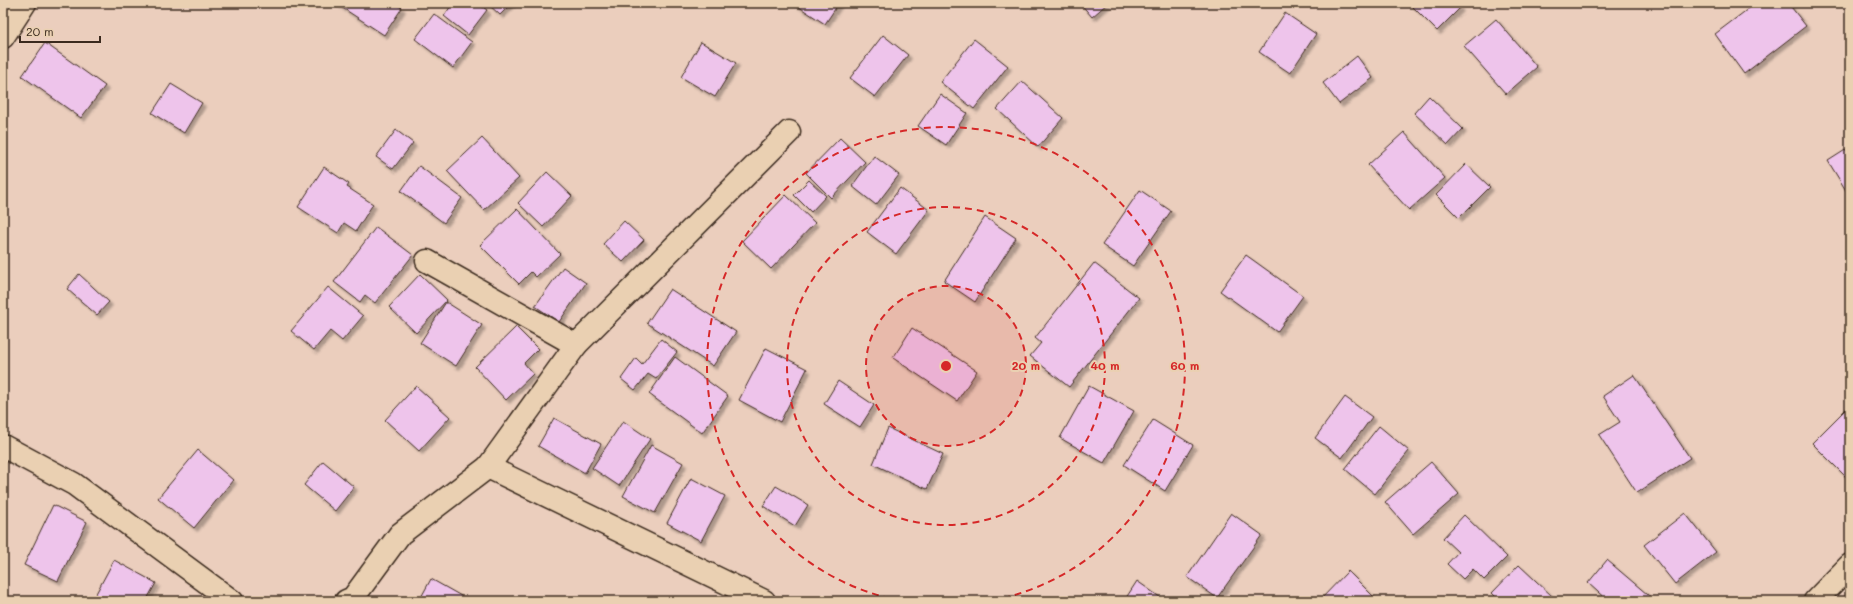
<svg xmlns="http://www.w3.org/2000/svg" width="1853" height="604" font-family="Mali,sans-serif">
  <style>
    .building { fill: #eec4eb; stroke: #3b2a1e; filter: url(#shadow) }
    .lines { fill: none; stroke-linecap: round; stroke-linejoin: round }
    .minor-casing { stroke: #3b2a1e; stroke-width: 25 }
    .minor { stroke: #ead0b2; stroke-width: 22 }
    .ring { fill: none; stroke: #d62828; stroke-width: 2; stroke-dasharray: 7 5 }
    .centre { fill: #d62828; stroke: #ead0b2; stroke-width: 2 }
    .ring-label { font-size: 12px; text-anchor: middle; font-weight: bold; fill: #d62828; stroke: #ead0b2; stroke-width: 4; stroke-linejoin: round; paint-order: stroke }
  </style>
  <defs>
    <filter id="shadow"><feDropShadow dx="3.5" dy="3.5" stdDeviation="1" flood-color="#0004"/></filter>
  </defs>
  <rect width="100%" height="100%" fill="#ebcebd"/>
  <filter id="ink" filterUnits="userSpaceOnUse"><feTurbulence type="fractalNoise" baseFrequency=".025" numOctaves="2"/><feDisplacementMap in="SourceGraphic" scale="8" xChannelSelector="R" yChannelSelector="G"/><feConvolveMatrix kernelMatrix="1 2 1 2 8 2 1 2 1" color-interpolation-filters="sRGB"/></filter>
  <g filter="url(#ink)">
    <!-- building -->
    <g class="building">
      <polygon points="335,3 394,3 402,8 384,35"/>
      <polygon points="453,3 477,3 487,10 468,35 444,16"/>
      <polygon points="487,3 512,3 500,15"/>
      <polygon points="793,3 839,3 825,24"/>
      <polygon points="1080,3 1108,3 1092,17"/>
      <polygon points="1409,3 1455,3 1460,8 1437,31"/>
      <polygon points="1756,3 1788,3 1806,26 1744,74 1715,34"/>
      <polygon points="1285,13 1316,34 1290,73 1259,52"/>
      <polygon points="434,14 472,42 453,68 415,39"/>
      <polygon points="1496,19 1537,67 1506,94 1464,46"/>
      <polygon points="883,35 908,55 875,97 850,78"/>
      <polygon points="974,39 1008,66 974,109 940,82"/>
      <polygon points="701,42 736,63 715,97 681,77"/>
      <polygon points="45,43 105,86 81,118 22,76"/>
      <polygon points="1357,56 1373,78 1339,104 1323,83"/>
      <polygon points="1022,81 1063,118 1038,147 997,109"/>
      <polygon points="171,84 202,103 184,133 152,113"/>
      <polygon points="940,94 967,113 946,145 918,126"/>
      <polygon points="1429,96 1463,129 1448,145 1414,113"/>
      <polygon points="396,130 413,143 393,169 376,157"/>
      <polygon points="1404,132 1445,178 1409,210 1368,165"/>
      <polygon points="482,138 519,178 484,210 447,171"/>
      <polygon points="840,138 865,162 831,198 806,173"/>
      <polygon points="1850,147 1850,197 1828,161"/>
      <polygon points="874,156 899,175 876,205 852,186"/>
      <polygon points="1466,164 1490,187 1459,218 1436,195"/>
      <polygon points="419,166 462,198 444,223 401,191"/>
      <polygon points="324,167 349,184 347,187 373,204 356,231 344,223 338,233 298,207"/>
      <polygon points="547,172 572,196 543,227 518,203"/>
      <polygon points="809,180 826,196 811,212 794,195"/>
      <polygon points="900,188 929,210 896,254 867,232"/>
      <polygon points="1140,190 1171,211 1133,266 1102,245"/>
      <polygon points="786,195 815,223 771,269 742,241"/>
      <polygon points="517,209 560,254 536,277 531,272 519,284 480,245"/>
      <polygon points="985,217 1016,238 975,302 944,281"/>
      <polygon points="624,221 644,240 623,262 603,244"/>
      <polygon points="376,227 413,255 375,303 365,295 360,302 334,282"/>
      <polygon points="1246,255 1303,296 1277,332 1220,291"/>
      <polygon points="1094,263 1139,298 1069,387 1030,356 1041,343 1035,338"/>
      <polygon points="563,267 586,283 559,322 535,306"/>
      <polygon points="79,274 109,302 97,315 67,289"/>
      <polygon points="420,274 447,300 416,333 389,307"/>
      <polygon points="328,287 363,316 342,341 330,331 314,350 291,331"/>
      <polygon points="670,289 736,332 713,366 647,323"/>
      <polygon points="446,302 482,325 456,366 420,343"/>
      <polygon points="516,327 538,349 524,363 533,374 506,400 475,367"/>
      <polygon points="912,328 977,371 957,401 893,358"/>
      <polygon points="661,339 677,352 656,379 648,374 635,390 621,379 636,358 642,364"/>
      <polygon points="766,348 807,369 780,422 739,400"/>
      <polygon points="675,357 728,396 702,433 649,394"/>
      <polygon points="1634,375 1690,458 1637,493 1599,435 1620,422 1603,396"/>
      <polygon points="838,381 874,405 860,427 824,404"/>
      <polygon points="416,386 450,417 419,451 385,420"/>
      <polygon points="1089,386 1134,411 1104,463 1060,438"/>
      <polygon points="1345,397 1372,417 1342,458 1315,438"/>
      <polygon points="1850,405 1850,481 1812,443"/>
      <polygon points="554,418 601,444 585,473 538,446"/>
      <polygon points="1153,420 1193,445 1165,491 1124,465"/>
      <polygon points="623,421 650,439 619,486 592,468"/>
      <polygon points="1379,426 1409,451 1375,494 1345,469"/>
      <polygon points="888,428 943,454 927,489 873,464"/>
      <polygon points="651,445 683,463 655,513 623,496"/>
      <polygon points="198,450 233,480 194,528 158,498"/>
      <polygon points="323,461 354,487 335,511 304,485"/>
      <polygon points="1431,462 1459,494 1413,534 1385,502"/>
      <polygon points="691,478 725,496 701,541 667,523"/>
      <polygon points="776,486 808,505 795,526 763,506"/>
      <polygon points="53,505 87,522 58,581 24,565"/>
      <polygon points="1231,513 1262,535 1217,598 1187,577"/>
      <polygon points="1685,513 1716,552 1675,584 1644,545"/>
      <polygon points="1464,515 1507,557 1484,580 1473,569 1463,579 1447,564 1458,552 1443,538"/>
      <polygon points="114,560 156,583 146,601 92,601"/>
      <polygon points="1607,560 1654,600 1653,601 1608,601 1588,583"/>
      <polygon points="1519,565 1552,596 1547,601 1500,601 1492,593"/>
      <polygon points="1348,571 1375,598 1372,601 1319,601"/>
      <polygon points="431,579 470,601 419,601"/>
      <polygon points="1137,581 1164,600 1163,601 1124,601"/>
    </g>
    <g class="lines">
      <defs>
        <g id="minor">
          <polyline points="3,37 25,3"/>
          <polyline points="427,261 576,345"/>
          <polyline points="3,446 74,484 232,601"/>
          <polyline points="488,467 576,345 789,132"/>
          <polyline points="346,601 353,598 400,534 488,467 764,601"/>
          <polyline points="1815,601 1850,565"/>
        </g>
      </defs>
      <!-- minor casing -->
      <use href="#minor" class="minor-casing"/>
      <!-- minor -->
      <use href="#minor" class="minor"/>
    </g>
  </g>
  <!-- distance rings -->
  <circle cx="946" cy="366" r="80" fill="#d62828" fill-opacity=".12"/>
  <g class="ring">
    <circle cx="946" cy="366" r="80"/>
    <circle cx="946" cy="366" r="159"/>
    <path d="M902 601A239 239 0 1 1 990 601"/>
  </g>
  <circle cx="946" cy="366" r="6" class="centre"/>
  <g class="ring-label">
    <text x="1026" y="370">20 m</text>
    <text x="1105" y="370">40 m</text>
    <text x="1185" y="370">60 m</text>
  </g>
  <!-- margin -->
  <rect width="1853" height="604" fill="none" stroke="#ead0b2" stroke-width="16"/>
  <rect x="8" y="8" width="1837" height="588" fill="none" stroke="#3b2a1e" stroke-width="1.5" filter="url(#ink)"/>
  <!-- scale -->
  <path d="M20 36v6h80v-6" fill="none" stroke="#3b2a1e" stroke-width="2"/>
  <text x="26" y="36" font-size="12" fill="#3b2a1e" stroke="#ead0b2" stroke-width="3" paint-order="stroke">20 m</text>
</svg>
